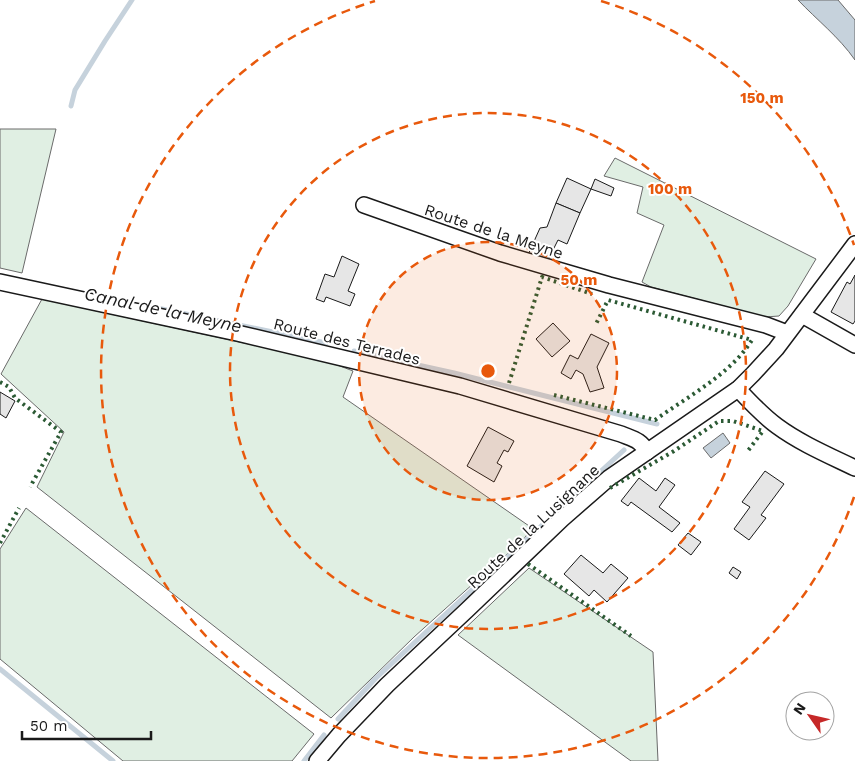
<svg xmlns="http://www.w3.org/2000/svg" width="855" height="761" font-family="'Work Sans',sans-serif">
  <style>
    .green { fill: #e0efe3; stroke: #6a6a6a }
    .water { fill: #c6d2dc; stroke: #6a6a6a }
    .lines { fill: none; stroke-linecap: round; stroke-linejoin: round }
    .stream { stroke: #c6d2dc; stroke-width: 5 }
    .building { fill: #e6e6e6; stroke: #1a1a1a }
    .minor-casing { stroke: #1a1a1a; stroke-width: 18 }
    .minor { stroke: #fff; stroke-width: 15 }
    .hedge { stroke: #2b5a34; stroke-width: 4; stroke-dasharray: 2.5 4; stroke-linecap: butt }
    .ring { fill: none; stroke: #e8590c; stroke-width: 2.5; stroke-dasharray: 9 6 }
    .labels { text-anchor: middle; stroke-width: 4; stroke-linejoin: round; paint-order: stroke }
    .street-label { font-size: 16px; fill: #1a1a1a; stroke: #fff }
    .water-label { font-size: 18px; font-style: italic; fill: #1a1a1a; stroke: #fff }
    .centre { fill: #e8590c; stroke: #fff; stroke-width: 2.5 }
    .ring-label { font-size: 15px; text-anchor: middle; font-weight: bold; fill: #e8590c; stroke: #fff; stroke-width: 4; stroke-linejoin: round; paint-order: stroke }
  </style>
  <rect width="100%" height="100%" fill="#fff"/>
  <!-- green -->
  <g class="green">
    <polygon points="0,129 56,129 22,273 0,268"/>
    <polygon points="615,158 816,259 788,306 779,316 765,317 651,287 642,282 664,225 637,213 643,187 604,176"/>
    <polygon points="42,299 327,361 353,371 343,397 532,528 520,544 495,564 414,637 331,718 37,487 64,432 1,374"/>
    <polygon points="26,508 314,734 292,761 123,761 0,659 0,549"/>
    <polygon points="529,568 653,652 658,761 631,761 458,635"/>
  </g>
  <!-- water -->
  <g class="water">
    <path d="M798,0H838L855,20V60C839,37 817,20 798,0Z"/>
    <polygon points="723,433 730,443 711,458 703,448"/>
  </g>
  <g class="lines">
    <!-- stream -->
    <g class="stream">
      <polyline points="71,106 75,90 105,41 132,0"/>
      <polyline points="157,308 326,343"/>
      <polyline points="354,351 454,373 657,424"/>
      <polyline points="0,669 113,761"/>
      <polyline points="338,719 376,678 624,450"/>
      <polyline points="304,761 324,735"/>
    </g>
  </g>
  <!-- building -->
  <g class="building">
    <polygon points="567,178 591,189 580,213 556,203"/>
    <polygon points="595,179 614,188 611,196 591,189"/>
    <polygon points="556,203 580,213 567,244 558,240 547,262 527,257 540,228 547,227"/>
    <polygon points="342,256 359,264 348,291 355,294 350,306 326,297 324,302 316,299 325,274 334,277"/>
    <polygon points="855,275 855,321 853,324 831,312 847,282 850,284"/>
    <polygon points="553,323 570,341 552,357 536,339"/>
    <polygon points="591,334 609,343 597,367 604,388 590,392 583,374 576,370 571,379 561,373 570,355 578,359"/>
    <polygon points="0,392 15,401 6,418 0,414"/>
    <polygon points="488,427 514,441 508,452 504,450 497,463 502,466 494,482 467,466"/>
    <polygon points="765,471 784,484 761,515 766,518 749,540 734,529 750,507 742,502"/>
    <polygon points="639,478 656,491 665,478 675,485 659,507 680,523 672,532 631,502 628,506 621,501"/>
    <polygon points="688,533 701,542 691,555 678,545"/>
    <polygon points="581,555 603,573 611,564 628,578 607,602 594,590 589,596 564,574"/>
    <polygon points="733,567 741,572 737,579 729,573"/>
  </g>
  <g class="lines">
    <defs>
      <g id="minor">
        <polyline points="364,205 500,253 609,285 766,325 787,333"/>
        <path d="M0,282L237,333L460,386L621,434C633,439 641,440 647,452"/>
        <polyline points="802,315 855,345"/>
        <path d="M738,389C750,402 762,415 777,426C800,443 828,455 855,468"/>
        <polyline points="317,761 339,735 387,685 467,610 562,519 609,478 738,389 753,374 776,349 855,244"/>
      </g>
    </defs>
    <!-- minor casing -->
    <use href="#minor" class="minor-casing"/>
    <!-- minor -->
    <use href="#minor" class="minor"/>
    <!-- hedge -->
    <g class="hedge">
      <polyline points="0,382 9,387 15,398 61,432 30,487"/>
      <polyline points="509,383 542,277 592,294"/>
      <path d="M554,395L655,420C687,397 731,374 752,340L608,300L596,324"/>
      <polyline points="610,488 674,451 719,421 733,421 763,431 747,452"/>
      <polyline points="0,543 19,508"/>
      <polyline points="528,564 631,636"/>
    </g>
  </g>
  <!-- distance rings -->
  <circle cx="488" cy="371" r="129" fill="#e8590c" fill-opacity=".12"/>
  <g class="ring">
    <circle cx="488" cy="371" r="129"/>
    <circle cx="488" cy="371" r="258"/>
    <path d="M854 497A387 387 0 1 1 375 1M601 1A387 387 0 0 1 854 245"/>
  </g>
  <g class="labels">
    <!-- street labels -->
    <g class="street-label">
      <text transform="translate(494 231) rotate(18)" y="6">Route de la Meyne</text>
      <text transform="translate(347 341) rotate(14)" y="6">Route des Terrades</text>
      <text transform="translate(533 526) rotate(-43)" y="6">Route de la Lusignane</text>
    </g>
    <!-- water labels -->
    <g class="water-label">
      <text transform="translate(163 310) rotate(12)" y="6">Canal de la Meyne</text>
    </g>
  </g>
  <circle cx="488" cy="371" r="8" class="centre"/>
  <g class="ring-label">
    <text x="762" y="103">150 m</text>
    <text x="670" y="194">100 m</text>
    <text x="579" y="285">50 m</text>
  </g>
  <!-- north arrow -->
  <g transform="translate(810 716) rotate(304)"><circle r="24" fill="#ffffff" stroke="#a3a3a3"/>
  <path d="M0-4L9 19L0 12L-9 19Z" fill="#c62828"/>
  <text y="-8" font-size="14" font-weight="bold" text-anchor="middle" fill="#1a1a1a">N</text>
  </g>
  <!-- scale -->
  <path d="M22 731v8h129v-8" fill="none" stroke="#1a1a1a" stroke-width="2.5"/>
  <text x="30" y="731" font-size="15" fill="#1a1a1a" stroke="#ffffff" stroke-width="4" paint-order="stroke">50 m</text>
</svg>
